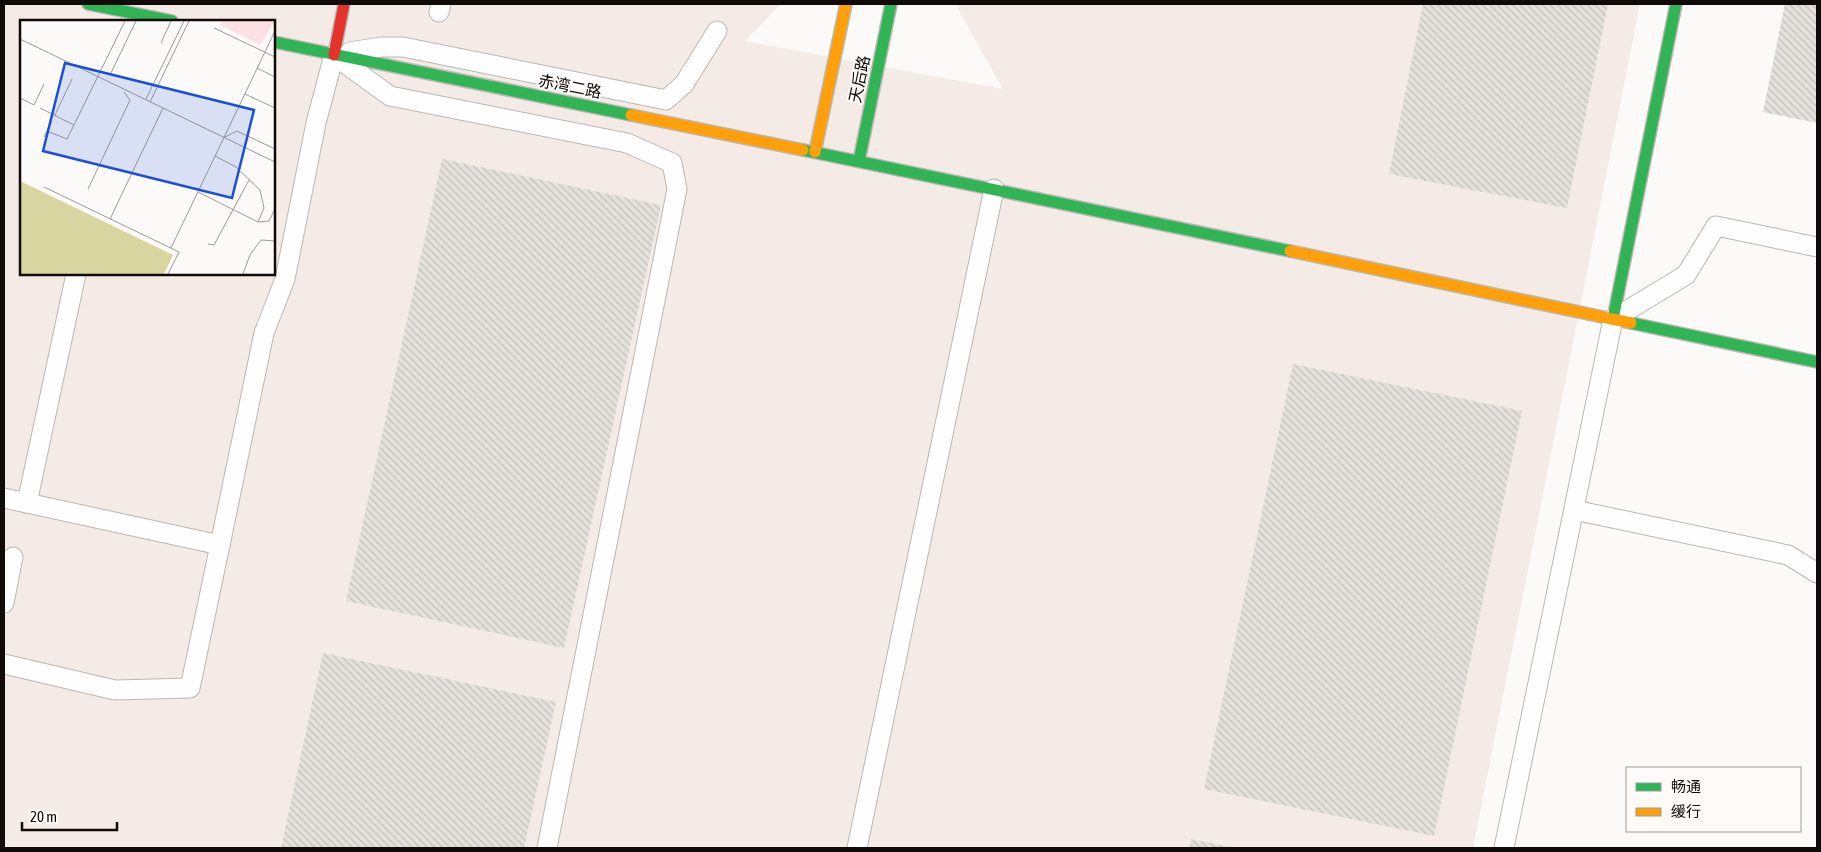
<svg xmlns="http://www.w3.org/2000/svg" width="1821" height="852" font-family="'Asap Condensed','Noto Sans SC',sans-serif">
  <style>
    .built { fill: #f4ebe6; fill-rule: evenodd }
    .building { fill: url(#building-back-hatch) }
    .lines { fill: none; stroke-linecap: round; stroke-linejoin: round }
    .lane-casing { stroke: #bbb7b4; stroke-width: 21 }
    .fast-casing { stroke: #bbb7b4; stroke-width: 14 }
    .slow-casing { stroke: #bbb7b4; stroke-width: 14 }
    .jam-casing { stroke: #bbb7b4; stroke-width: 14 }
    .lane { stroke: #fffefe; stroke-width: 19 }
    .fast { stroke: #30b455; stroke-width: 11 }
    .slow { stroke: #ff9f0a; stroke-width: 11 }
    .jam { stroke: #e5322d; stroke-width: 11 }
    .labels { text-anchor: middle; stroke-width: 4; stroke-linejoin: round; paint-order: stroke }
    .street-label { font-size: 16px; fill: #100b08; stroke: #fdfaf8 }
    .inset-road { fill: none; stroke: #9e9a99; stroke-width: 1 }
    .view { fill: #1d4ed8; fill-opacity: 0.15; stroke: #1d4ed8; stroke-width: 2.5 }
    .inset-edge { fill: none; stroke: #100b08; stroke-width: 2.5 }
  </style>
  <defs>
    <pattern id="building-back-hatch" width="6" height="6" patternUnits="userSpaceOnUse" patternTransform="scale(1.25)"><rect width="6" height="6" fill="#e4e1dd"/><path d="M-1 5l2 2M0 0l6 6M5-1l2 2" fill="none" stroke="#c3c0bc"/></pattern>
  </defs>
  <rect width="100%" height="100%" fill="#fcfaf9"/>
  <!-- built -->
  <path class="built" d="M4,4H781L745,41L1003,89L955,4H1640L1473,848H4ZM21,21H274V274H21Z"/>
  <!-- building -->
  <g class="building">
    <polygon points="1423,4 1608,4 1567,208 1389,174"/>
    <polygon points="1785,4 1817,4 1817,123 1763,112"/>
    <polygon points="442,159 661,205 564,648 346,601"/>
    <polygon points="1293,364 1522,411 1434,836 1204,789"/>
    <polygon points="323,653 556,702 524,848 281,848"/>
    <polygon points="1191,839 1231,847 1231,848 1189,848"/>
  </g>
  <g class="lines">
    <defs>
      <g id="lane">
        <polyline points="439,12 441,4"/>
        <polyline points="350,52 381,47 403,47 666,100 684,84 717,31"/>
        <polyline points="339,59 390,96 627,143 672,163 677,189 547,848"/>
        <polyline points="4,498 220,545 264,333 285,279 316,123 334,55"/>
        <polyline points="27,503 76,274"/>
        <polyline points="1574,510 1788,555 1817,573"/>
        <polyline points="4,603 13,557"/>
        <polyline points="4,664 115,690 190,688 220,545"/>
        <polyline points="857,848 994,189"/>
        <polyline points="1504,848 1613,319 1686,275 1716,226 1817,247"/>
      </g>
      <g id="fast">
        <polyline points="88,4 172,21"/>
        <polyline points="274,42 631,115"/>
        <polyline points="803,150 1290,251"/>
        <polyline points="859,161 891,4"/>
        <polyline points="1613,319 1676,4"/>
        <polyline points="1631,323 1817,362"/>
      </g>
      <g id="slow">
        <polyline points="631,115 803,150"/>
        <polyline points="815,152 846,4"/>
        <polyline points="1290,251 1631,323"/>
      </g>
      <polyline id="jam" points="334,55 344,4"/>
    </defs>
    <!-- lane casing -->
    <use href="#lane" class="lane-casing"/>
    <!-- fast casing -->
    <use href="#fast" class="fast-casing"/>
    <!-- slow casing -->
    <use href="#slow" class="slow-casing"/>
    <!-- jam casing -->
    <use href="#jam" class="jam-casing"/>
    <!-- lane -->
    <use href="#lane" class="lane"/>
    <!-- fast -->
    <use href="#fast" class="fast"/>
    <!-- slow -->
    <use href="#slow" class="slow"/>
    <!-- jam -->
    <use href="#jam" class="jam"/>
  </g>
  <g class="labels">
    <!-- street labels -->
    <g class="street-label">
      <text transform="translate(859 79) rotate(-78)" y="6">天后路</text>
      <text transform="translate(570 86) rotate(11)" y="6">赤湾二路</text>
    </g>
  </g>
  <!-- overview -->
  <g transform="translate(20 20)">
    <rect width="255" height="255" fill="#fcfaf9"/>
    <path d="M202,1H255L240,25L200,5Z" fill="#fce1e4"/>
    <path d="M0,161L153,235L144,254H0Z" fill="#d8d5a1"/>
    <path class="inset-road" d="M194,8L255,37M0,19L255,142M141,23L151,1M237,48L255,57M90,55L116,1M225,74L255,88M0,78L14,85L24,64M126,79L164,1M130,82L169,1M20,88L54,105L105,1M35,95L52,59M27,111L47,119L54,105M24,117L32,101M205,117L217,111L255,129M195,136L216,147L240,170L244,188L238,202L249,201L255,189M24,167L159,232L148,254M68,169L110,80L104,72M178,172L238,202M90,199L143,88M188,224L194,225L229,160M151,228L255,11M223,254L230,235L241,220L255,221"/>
    <path class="view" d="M45,43L234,90L212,178L23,131Z"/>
    <rect width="255" height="255" class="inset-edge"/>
  </g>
  <!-- border -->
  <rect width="1821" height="852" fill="none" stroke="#100b08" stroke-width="10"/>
  <!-- legend -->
  <rect x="1626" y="767" width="175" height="65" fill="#fdfaf8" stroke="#9e9a98"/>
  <rect x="1636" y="783" width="25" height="8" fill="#30b455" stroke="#9e9a98"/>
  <text x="1671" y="792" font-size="15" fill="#100b08">畅通</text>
  <rect x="1636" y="808" width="25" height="8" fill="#ff9f0a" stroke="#9e9a98"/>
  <text x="1671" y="817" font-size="15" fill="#100b08">缓行</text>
  <!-- scale -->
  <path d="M22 822v8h95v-8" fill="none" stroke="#100b08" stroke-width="2.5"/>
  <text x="30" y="822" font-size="15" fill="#100b08" stroke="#fdfaf8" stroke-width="4" paint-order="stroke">20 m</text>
</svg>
